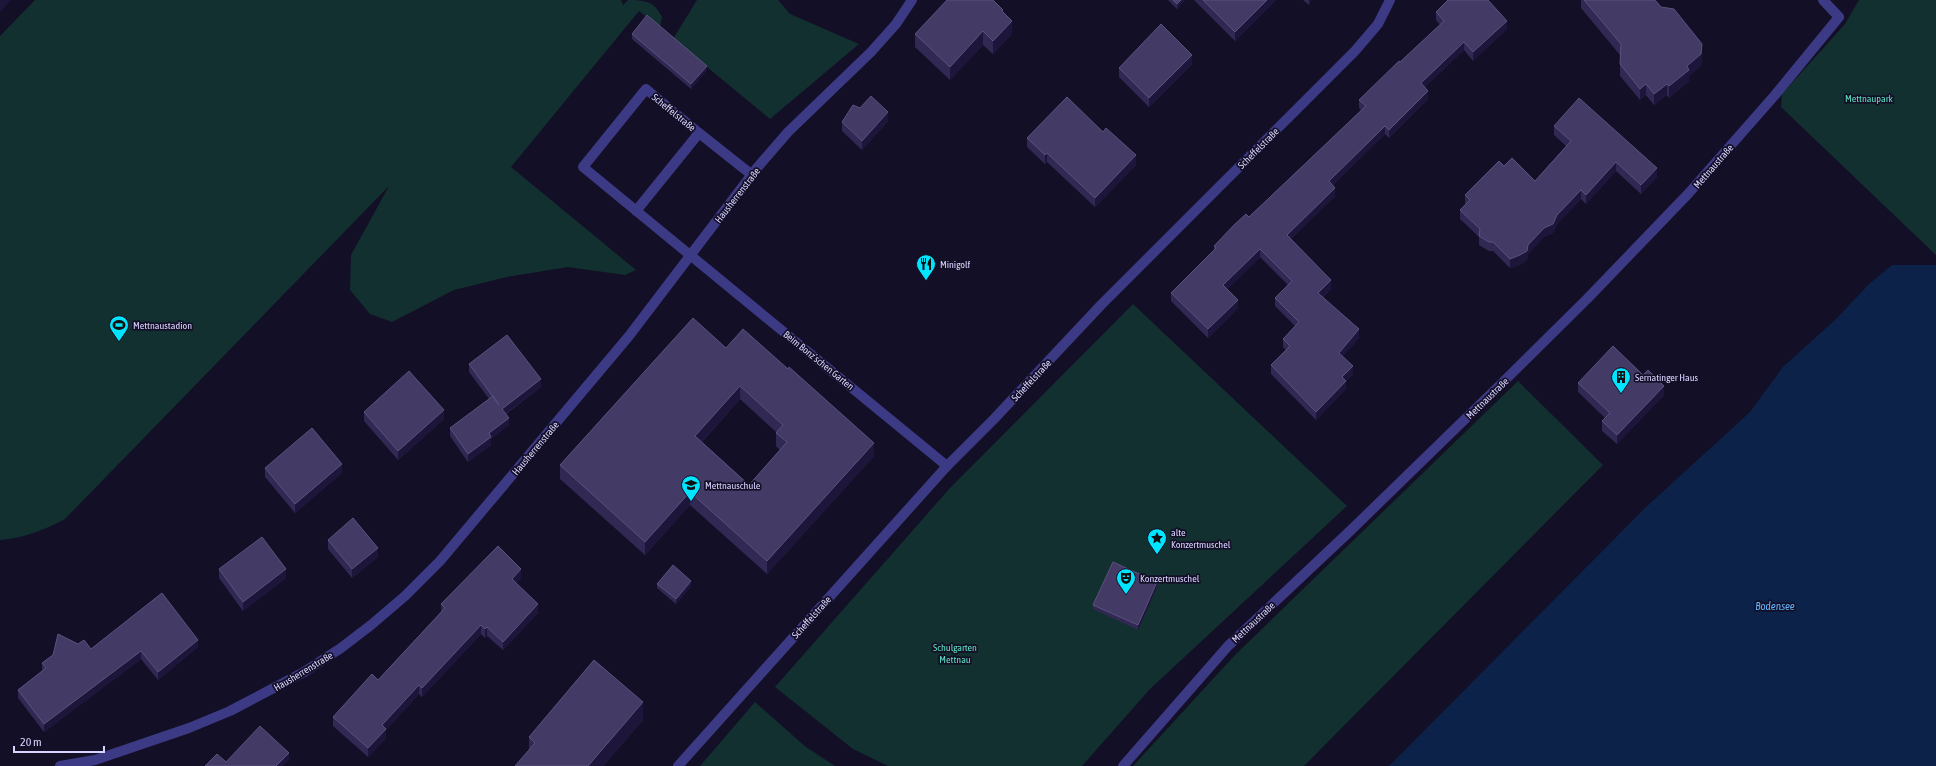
<svg xmlns="http://www.w3.org/2000/svg" width="1936" height="766" font-family="'Asap Condensed',sans-serif">
  <style>
    .green { fill: #12302f }
    .water { fill: #0c2248 }
    .lines { fill: none; stroke-linecap: round; stroke-linejoin: round }
    .lane { stroke: #3d3a85; stroke-width: 10 }
    .street { stroke: #3d3a85; stroke-width: 10 }
    .wall { fill: #312854; fill-rule: evenodd }
    .shaded-wall { fill: #1d163a }
    .building { fill: #433a66; stroke: #5a527e; fill-rule: evenodd }
    .labels { text-anchor: middle; stroke-width: 3.5; stroke-linejoin: round; paint-order: stroke }
    .park-label { font-size: 10px; fill: #5fe0c0; stroke: #130f26 }
    .street-label { font-size: 10px; fill: #d9d4ff; stroke: #130f26 }
    .poi-label { font-size: 10px; fill: #d9d4ff; stroke: #130f26; text-anchor: start }
    .water-label { font-size: 11px; font-style: italic; fill: #62b6ff; stroke: #130f26 }
  </style>
  <rect width="100%" height="100%" fill="#130f26"/>
  <!-- green -->
  <g class="green">
    <path d="M35,0H621L623,5L628,0C645,0 654,1 662,17L660,27L639,11L511,167L636,270L625,275L568,267L507,277L454,290L392,322L370,314L350,290L351,255L389,186L65,519C44,530 24,538 0,540V36Z"/>
    <polygon points="697,0 778,0 790,14 859,44 770,119 673,39"/>
    <polygon points="1859,0 1936,0 1936,255 1781,107 1782,94 1845,24"/>
    <polygon points="1133,304 1347,506 1150,689 1082,766 888,766 853,749 775,687 950,488"/>
    <polygon points="1518,381 1603,465 1304,766 1133,766 1235,655"/>
    <polygon points="755,702 806,747 835,766 700,766"/>
  </g>
  <!-- water -->
  <polygon class="water" points="1892,265 1936,265 1936,766 1389,766 1646,507 1750,412 1783,367 1836,319 1869,284"/>
  <g class="lines">
    <!-- lane -->
    <g class="lane">
      <polyline points="699,133 752,175"/>
      <polyline points="636,211 699,133 646,89 583,167 690,255"/>
    </g>
    <!-- street -->
    <g class="street">
      <polyline points="690,255 947,466"/>
      <polyline points="60,766 95,760 189,728 230,711 304,672 341,648 371,625 405,596 440,561 629,336 756,169 788,132 871,52 896,24 912,0"/>
      <polyline points="678,766 947,466 994,419 1101,305 1355,51 1378,24 1390,0"/>
      <polyline points="1123,766 1228,646 1350,531 1497,388 1587,299 1688,194 1775,95 1839,17 1823,0"/>
    </g>
  </g>
  <!-- wall -->
  <g class="wall">
    <polygon points="1168,0 1185,0 1177,9"/>
    <polygon points="1194,0 1276,0 1235,41"/>
    <polygon points="1303,0 1311,0 1309,5"/>
    <polygon points="1581,0 1655,0 1702,56 1701,66 1689,76 1689,81 1669,98 1667,95 1654,105 1646,95 1640,100 1620,76 1620,55 1581,8"/>
    <polygon points="1003,12 1012,34 993,54 983,45 950,80 915,47 915,34"/>
    <polygon points="1436,12 1507,29 1473,61 1464,50 1425,87 1428,99 1389,138 1385,134 1333,185 1335,196 1291,239 1331,289 1323,297 1359,338 1343,356 1353,374 1346,381 1346,389 1316,420 1271,374 1271,365 1286,350 1283,347 1283,339 1295,326 1275,306 1275,298 1288,285 1260,257 1227,289 1238,308 1208,338 1171,301 1171,293 1214,250 1214,246 1249,217 1361,110 1359,108 1359,100 1440,25 1436,20"/>
    <polygon points="632,34 707,70 691,89 632,39"/>
    <polygon points="1192,64 1149,107 1119,77 1119,68"/>
    <polygon points="860,108 888,121 862,150 842,131 842,122"/>
    <polygon points="1554,126 1657,177 1641,194 1616,171 1586,204 1581,199 1557,224 1553,233 1544,237 1528,254 1527,260 1520,265 1510,268 1493,251 1489,251 1479,245 1479,237 1460,219 1460,210 1465,205 1465,195 1504,166 1535,181 1566,146 1554,135"/>
    <polygon points="1103,132 1136,165 1095,207 1047,162 1045,164 1027,147 1027,138"/>
    <path d="M726,348L874,456L767,574L690,505L645,555L560,479V465ZM740,399L776,432V446L780,450L749,485L702,442Z"/>
    <polygon points="469,364 541,387 506,414 509,425 491,439 491,445 468,462 450,436 450,428 489,399 469,372"/>
    <polygon points="1578,383 1664,395 1617,444 1602,431 1602,421 1605,418 1578,392"/>
    <polygon points="364,412 444,419 398,460 364,421"/>
    <polygon points="265,468 342,473 295,513 265,477"/>
    <polygon points="328,540 378,557 352,578 328,549"/>
    <polygon points="219,569 286,578 243,611 219,578"/>
    <polygon points="521,578 516,583 538,613 503,650 487,636 485,638 481,634 422,697 419,694 386,730 386,738 368,757 333,726 333,717 378,680 441,612 441,604"/>
    <polygon points="657,584 691,586 676,604 657,588"/>
    <polygon points="1157,587 1138,630 1093,609 1093,605"/>
    <polygon points="78,644 91,649 198,647 158,680 141,659 44,732 18,698 18,690 42,671 42,663"/>
    <polygon points="643,720 603,766 515,766 529,750 529,737"/>
  </g>
  <!-- shaded-wall -->
  <g class="shaded-wall">
    <polygon points="0,0 11,0 0,12"/>
    <polygon points="1181,0 1185,0 1177,9 1177,4"/>
    <polygon points="1267,0 1276,0 1235,41 1235,32"/>
    <polygon points="1309,0 1311,0 1309,5"/>
    <polygon points="1012,21 1012,34 993,54 993,41"/>
    <polygon points="1507,21 1507,29 1473,61 1473,52"/>
    <polygon points="983,31 983,45 950,80 950,67"/>
    <polygon points="1464,42 1464,50 1421,91 1421,83"/>
    <polygon points="1702,44 1702,56 1701,66 1689,76 1689,81 1669,98 1669,86 1687,66"/>
    <polygon points="1192,55 1192,64 1149,107 1149,98"/>
    <polygon points="707,66 707,70 691,89 691,84"/>
    <polygon points="1646,84 1646,95 1640,100 1640,89"/>
    <polygon points="1667,84 1667,95 1654,105 1654,94"/>
    <polygon points="1428,91 1428,99 1389,138 1389,130"/>
    <polygon points="888,112 888,121 862,150 862,141"/>
    <polygon points="1385,126 1385,134 1329,189 1329,181"/>
    <polygon points="1047,153 1047,162 1045,164 1045,155"/>
    <polygon points="1136,155 1136,165 1095,207 1095,198"/>
    <polygon points="1616,162 1616,171 1586,204 1586,195"/>
    <polygon points="1657,168 1657,177 1641,194 1641,185"/>
    <polygon points="1335,188 1335,196 1287,243 1287,235"/>
    <polygon points="1581,190 1581,199 1557,224 1553,233 1544,237 1528,254 1527,260 1520,265 1510,268 1510,259 1528,245 1557,215"/>
    <polygon points="1260,249 1260,257 1223,294 1223,285"/>
    <polygon points="1331,280 1331,289 1318,301 1318,293"/>
    <polygon points="1238,300 1238,308 1208,338 1208,329"/>
    <polygon points="1359,329 1359,338 1339,361 1339,353"/>
    <polygon points="1353,366 1353,374 1342,385 1342,377"/>
    <polygon points="541,379 541,387 502,416 502,409"/>
    <polygon points="1346,381 1346,389 1316,420 1316,412"/>
    <polygon points="740,386 740,399 695,449 695,436"/>
    <polygon points="1664,386 1664,395 1617,444 1617,435"/>
    <polygon points="444,410 444,419 398,460 398,451"/>
    <polygon points="509,418 509,425 491,439 491,445 468,462 468,454 489,433"/>
    <polygon points="874,443 874,456 767,574 767,561"/>
    <polygon points="342,464 342,473 295,513 295,504"/>
    <polygon points="690,492 690,505 645,555 645,542"/>
    <polygon points="378,548 378,557 352,578 352,569"/>
    <polygon points="286,569 286,578 243,611 243,602"/>
    <polygon points="521,569 521,578 512,588 512,579"/>
    <polygon points="691,581 691,586 676,604 676,599"/>
    <polygon points="1157,582 1157,587 1138,630 1138,625"/>
    <polygon points="538,604 538,613 503,650 503,642"/>
    <polygon points="481,625 481,634 422,697 422,688"/>
    <polygon points="487,627 487,636 485,638 485,629"/>
    <polygon points="198,640 198,647 158,680 158,672"/>
    <polygon points="141,651 141,659 44,732 44,724"/>
    <polygon points="419,685 419,694 386,730 386,738 368,757 368,748 382,725"/>
    <polygon points="643,702 643,720 603,766 588,766"/>
    <polygon points="289,753 289,760 283,766 276,766"/>
  </g>
  <!-- building -->
  <g class="building">
    <polygon points="947,0 993,0 1003,10 1002,11 1012,21 993,41 983,31 950,67 915,34"/>
    <polygon points="1173,0 1181,0 1177,4"/>
    <polygon points="1203,0 1267,0 1235,32"/>
    <polygon points="1448,0 1488,0 1507,21 1473,52 1464,42 1421,83 1428,91 1389,130 1385,126 1329,181 1335,188 1287,235 1331,280 1318,293 1359,329 1339,353 1353,366 1342,377 1346,381 1316,412 1271,365 1290,346 1283,339 1299,322 1275,298 1292,281 1260,249 1223,285 1238,300 1208,329 1171,293 1216,248 1214,246 1235,224 1246,214 1249,217 1366,106 1359,100 1399,61 1400,62 1444,21 1436,12"/>
    <polygon points="1584,0 1655,0 1661,7 1674,9 1702,44 1701,54 1687,66 1689,70 1669,86 1667,84 1654,94 1646,84 1640,89 1620,64 1621,44"/>
    <polygon points="647,15 707,66 691,84 632,34"/>
    <polygon points="1161,24 1192,55 1149,98 1119,68"/>
    <polygon points="871,96 888,112 862,141 842,122 853,105 860,108"/>
    <polygon points="1067,97 1103,132 1106,128 1136,155 1095,198 1047,153 1045,155 1027,138"/>
    <polygon points="1579,98 1657,168 1641,185 1616,162 1586,195 1581,190 1557,215 1553,224 1544,228 1528,245 1527,251 1520,255 1510,259 1493,242 1489,242 1479,236 1480,229 1460,210 1470,200 1465,195 1499,161 1504,166 1512,158 1535,181 1571,141 1554,126"/>
    <path d="M693,318L726,348L743,329L788,369L789,367L874,443L767,561L690,492L645,542L560,465ZM740,386L783,425L776,433L787,442L749,485L695,436Z"/>
    <polygon points="507,335 541,379 502,409 509,418 489,433 491,437 468,454 450,428 493,396 499,405 469,364"/>
    <polygon points="1613,346 1643,375 1648,370 1664,386 1617,435 1602,421 1610,413 1578,383"/>
    <polygon points="409,371 444,410 398,451 364,412"/>
    <polygon points="312,428 342,464 295,504 265,468"/>
    <polygon points="353,518 378,548 352,569 328,540"/>
    <polygon points="262,537 286,569 243,602 219,569"/>
    <polygon points="498,546 521,569 512,579 538,604 503,642 487,627 485,629 481,625 422,688 419,685 382,725 386,729 368,748 333,717 372,674 378,680 445,608 441,604"/>
    <polygon points="1113,562 1157,582 1138,625 1093,605"/>
    <polygon points="673,565 691,581 676,599 657,584"/>
    <polygon points="162,593 198,640 158,672 141,651 44,724 18,690 46,668 42,663 53,655 58,634 78,644 84,640 91,649"/>
    <polygon points="594,660 643,702 588,766 515,766 535,743 529,737"/>
    <polygon points="260,726 289,753 276,766 205,766 217,754 226,762"/>
  </g>
  <!-- icons -->
  <defs>
    <symbol id="restaurant-pin" viewBox="-11 -11 22 30"><path d="M0 17L-7.5 6A9.5 9.5 0 1 1 7.5 6Z" fill="#00e5ff" stroke="#130f26"/><path d="M-5-6h1v4h1v-4h1v4h1v-4h1v5L-1.5 .5V6h-2V.5L-5-1ZM5-6V6H3V1.5H1.5Q1.5-4 5-6Z" fill="#111"/></symbol>
    <symbol id="stadium-pin" viewBox="-11 -11 22 30"><path d="M0 17L-7.5 6A9.5 9.5 0 1 1 7.5 6Z" fill="#00e5ff" stroke="#130f26"/><path d="M0-5a6.5 5 0 1 0 0 10a6.5 5 0 1 0 0-10ZM-3.5-1.8h7v3.6h-7Z" fill="#111"/></symbol>
    <symbol id="building-pin" viewBox="-11 -11 22 30"><path d="M0 17L-7.5 6A9.5 9.5 0 1 1 7.5 6Z" fill="#00e5ff" stroke="#130f26"/><path d="M-4-6H4V6H1V3H-1V6H-4ZM-2.5-4.3h1.7v1.8h-1.7ZM.8-4.3h1.7v1.8H.8ZM-2.5-1h1.7V.8h-1.7ZM.8-1h1.7V.8H.8Z" fill="#111"/></symbol>
    <symbol id="school-pin" viewBox="-11 -11 22 30"><path d="M0 17L-7.5 6A9.5 9.5 0 1 1 7.5 6Z" fill="#00e5ff" stroke="#130f26"/><path d="M0-5L7-2L0 1L-7-2ZM-4 1L0 2.5L4 1V4Q0 6-4 4Z" fill="#111"/></symbol>
    <symbol id="sight-pin" viewBox="-11 -11 22 30"><path d="M0 17L-7.5 6A9.5 9.5 0 1 1 7.5 6Z" fill="#00e5ff" stroke="#130f26"/><path d="M0-6L1.8-2.2L6-1.7L2.9 1.2L3.7 5.4L0 3.3L-3.7 5.4L-2.9 1.2L-6-1.7L-1.8-2.2Z" fill="#111"/></symbol>
    <symbol id="theatre-pin" viewBox="-11 -11 22 30"><path d="M0 17L-7.5 6A9.5 9.5 0 1 1 7.5 6Z" fill="#00e5ff" stroke="#130f26"/><path d="M-5-5.5Q0-4 5-5.5V0Q5 5 0 6Q-5 5-5 0ZM-3.3-2.5H-1v1.5H-3.3ZM1-2.5H3.3v1.5H1ZM-2.8 1Q0 5.5 2.8 1Z" fill="#111"/></symbol>
  </defs>
  <g fill-rule="evenodd">
    <use href="#restaurant-pin" x="915" y="253" width="22" height="30"/>
    <use href="#stadium-pin" x="108" y="314" width="22" height="30"/>
    <use href="#building-pin" x="1610" y="366" width="22" height="30"/>
    <use href="#school-pin" x="680" y="474" width="22" height="30"/>
    <use href="#sight-pin" x="1146" y="527" width="22" height="30"/>
    <use href="#theatre-pin" x="1115" y="567" width="22" height="30"/>
  </g>
  <g class="labels">
    <!-- park labels -->
    <g class="park-label">
      <text x="1869" y="102">Mettnaupark</text>
      <text x="955" y="651">Schulgarten<tspan x="955" dy="12">Mettnau</tspan></text>
    </g>
    <!-- street labels -->
    <g class="street-label">
      <text transform="translate(674 112) rotate(39)" y="4">Scheffelstraße</text>
      <text transform="translate(1258 148) rotate(-45)" y="4">Scheffelstraße</text>
      <text transform="translate(1713 166) rotate(-49)" y="4">Mettnaustraße</text>
      <text transform="translate(737 195) rotate(-52)" y="4">Hausherrenstraße</text>
      <text transform="translate(819 360) rotate(39)" y="4">Beim Bonz´schen Garten</text>
      <text transform="translate(1031 380) rotate(-47)" y="4">Scheffelstraße</text>
      <text transform="translate(1487 398) rotate(-44)" y="4">Mettnaustraße</text>
      <text transform="translate(535 448) rotate(-50)" y="4">Hausherrenstraße</text>
      <text transform="translate(811 617) rotate(-48)" y="4">Scheffelstraße</text>
      <text transform="translate(1253 622) rotate(-43)" y="4">Mettnaustraße</text>
      <text transform="translate(303 671) rotate(-31)" y="4">Hausherrenstraße</text>
    </g>
    <!-- poi labels -->
    <g class="poi-label">
      <text x="940" y="268">Minigolf</text>
      <text x="133" y="329">Mettnaustadion</text>
      <text x="1635" y="381">Sernatinger Haus</text>
      <text x="705" y="489">Mettnauschule</text>
      <text x="1171" y="536">alte<tspan x="1171" dy="12">Konzertmuschel</tspan></text>
      <text x="1140" y="582">Konzertmuschel</text>
    </g>
    <!-- water labels -->
    <g class="water-label">
      <text x="1775" y="610">Bodensee</text>
    </g>
  </g>
  <!-- scale -->
  <path d="M14 746v6h90v-6" fill="none" stroke="#d9d4ff" stroke-width="2"/>
  <text x="20" y="746" font-size="12" fill="#d9d4ff" stroke="#130f26" stroke-width="3" paint-order="stroke">20 m</text>
</svg>
